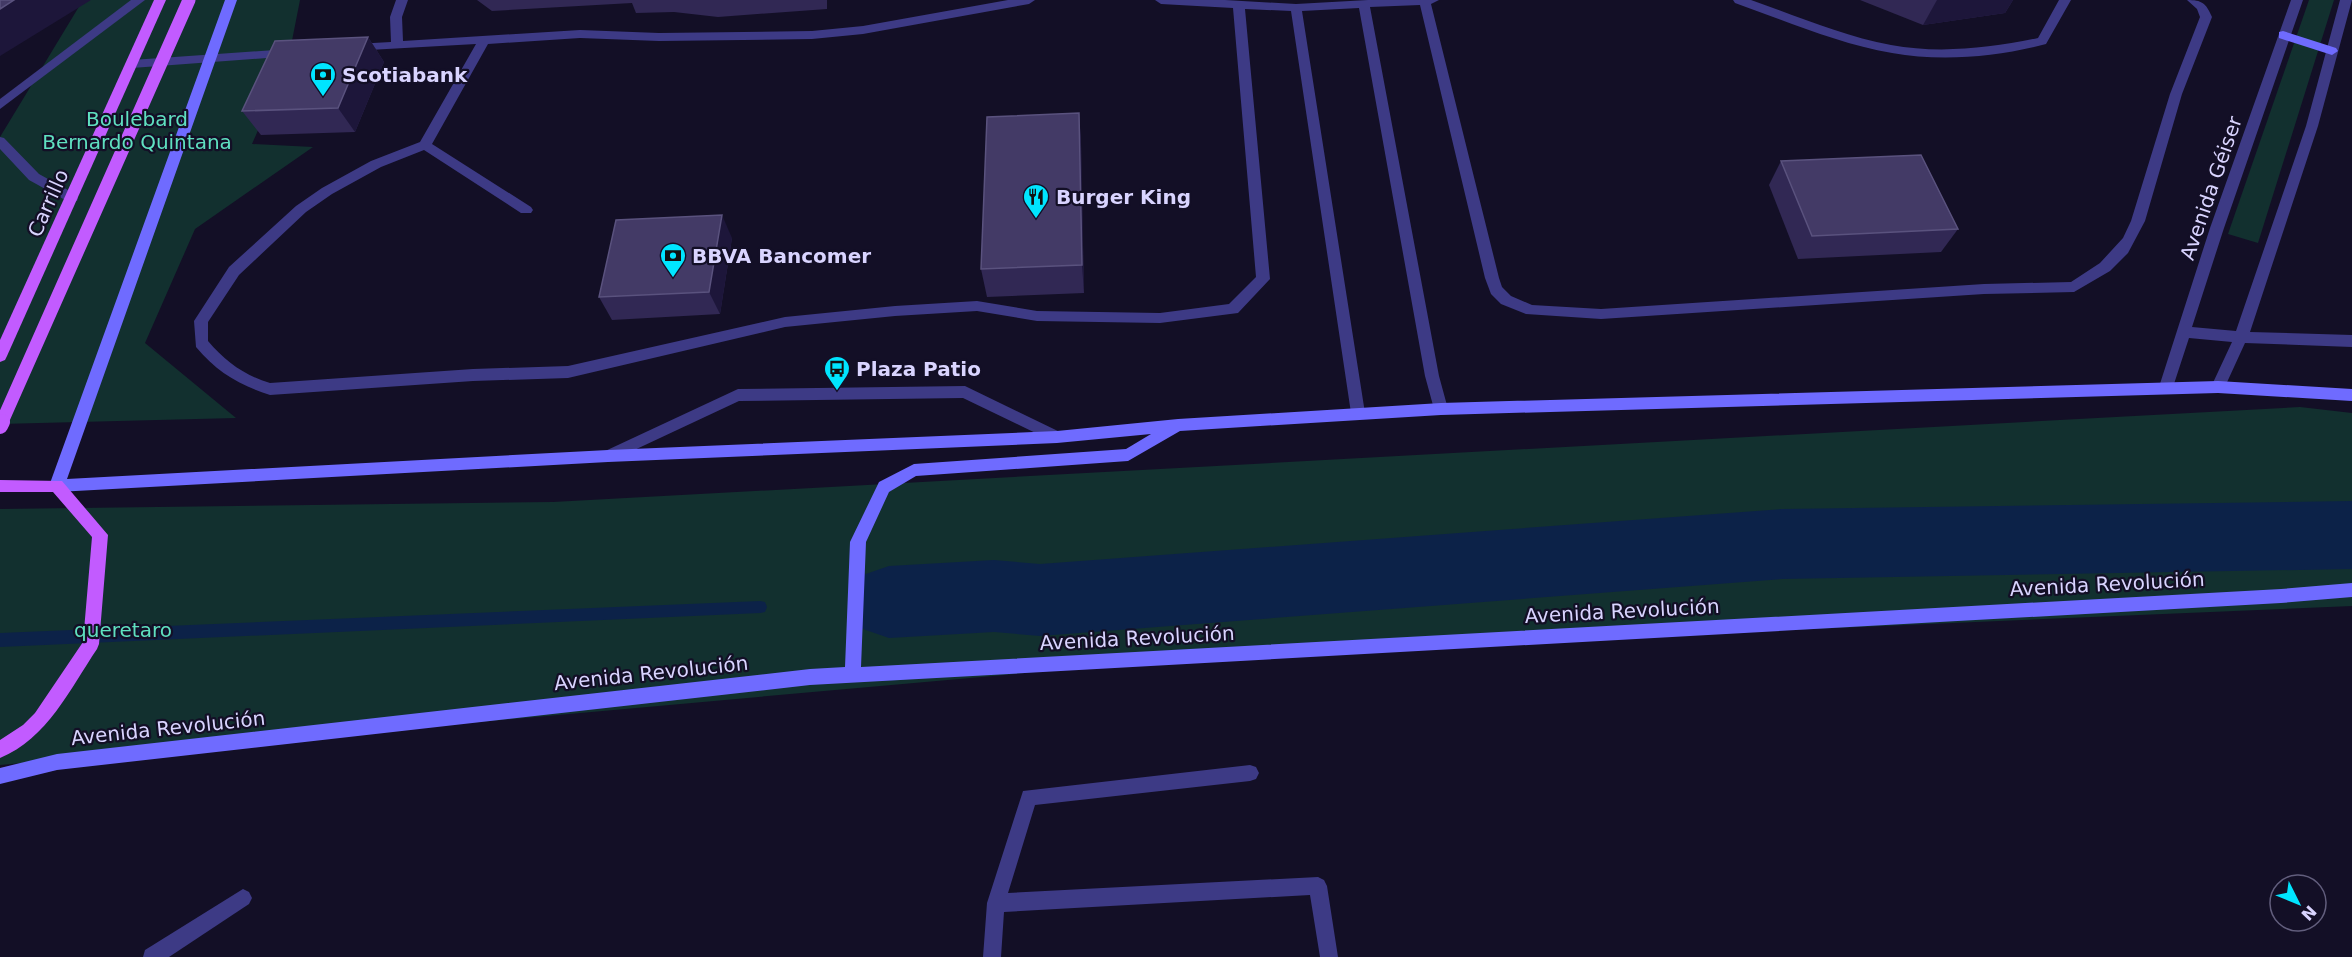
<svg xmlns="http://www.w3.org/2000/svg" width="2352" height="957" font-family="'DejaVu Sans',sans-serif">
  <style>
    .green { fill: #12302f }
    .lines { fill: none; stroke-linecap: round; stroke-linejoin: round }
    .stream { fill: #0c2248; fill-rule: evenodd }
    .river { fill: #0c2248; fill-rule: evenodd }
    .lane { fill: #3d3a85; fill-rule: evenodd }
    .street { fill: #3d3a85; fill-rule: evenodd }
    .secondary { fill: #6f6bff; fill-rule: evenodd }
    .primary { fill: #c25bff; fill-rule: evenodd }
    .primary-bridge-far1 { stroke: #c25bff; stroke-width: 13 }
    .primary-bridge { stroke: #c25bff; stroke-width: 16 }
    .wall { fill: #312854 }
    .shaded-wall { fill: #1d163a }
    .building { fill: #433a66; stroke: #5a527e; stroke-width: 1.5 }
    .labels { text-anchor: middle; stroke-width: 4.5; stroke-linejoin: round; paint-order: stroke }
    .poi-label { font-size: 20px; font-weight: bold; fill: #d9d4ff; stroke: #130f26; text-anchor: start }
    .park-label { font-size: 20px; fill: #5fe0c0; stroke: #130f26 }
    .street-label { font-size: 20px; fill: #d9d4ff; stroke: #130f26 }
  </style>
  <rect width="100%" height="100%" fill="#130f26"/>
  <!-- green -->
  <g class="green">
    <polygon points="83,0 300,0 288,61 252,144 313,147 195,229 145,343 236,418 0,424 0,137"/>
    <polygon points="2309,0 2334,0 2258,243 2228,234"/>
    <polygon points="2300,407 2352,413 2352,606 1248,653 0,765 0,509 553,502"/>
  </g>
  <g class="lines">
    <!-- stream -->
    <polygon class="stream" points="760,601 765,602 767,607 765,612 760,613 0,647 0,633"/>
    <!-- river -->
    <polygon class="river" points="2352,501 2352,569 1782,579 1040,636 994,632 889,638 860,628 848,602 860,576 889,566 994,560 1040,564 1782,509"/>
    <!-- lane -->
    <g class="lane">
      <polygon points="131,0 145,0 0,109 0,99"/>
      <path d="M396,0H408L402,17L403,41L580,30L659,33L812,31L863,26L1008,0H1035L1029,4L863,34L812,39L659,41L580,38L488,44L432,144L531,207L533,210L531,213H521L424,150L381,167L332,194L306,212L239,275L208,322V341C226,362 244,375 270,383L473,369L568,366L785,317L895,306L977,301L1037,311L1160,313L1229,304L1256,277L1233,8L1161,4L1155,0H1225L1296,4L1368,0H1439L1431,4L1499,278L1502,287L1511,296L1532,305L1601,309L1984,284L2071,282L2100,263L2123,238L2131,221L2170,94L2200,17L2197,9L2187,0C2202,0 2206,3 2212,17L2182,94L2145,221L2128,253L2110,271L2074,292L1984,294L1601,319L1526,314L1501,304L1491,294L1485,278L1420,5L1370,7L1439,376L1448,409L1446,413H1436L1434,409L1425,376L1359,8L1302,11L1365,413L1363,417H1353L1351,413L1291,11L1245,9L1270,279L1238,313L1160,323L1037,321L977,311L895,316L785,327L568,378L473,381L270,395C239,385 217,372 196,347L194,321L229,267L296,206L322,188L371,161L420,142L476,44L351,51V45L355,44L391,42L390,17Z"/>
      <path d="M1733,0H1751C1797,16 1843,36 1891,45C1939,54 1991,48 2038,38L2059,0H2071L2046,44C1998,57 1941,62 1892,53C1838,44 1786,21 1735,3Z"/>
      <polygon points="289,49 295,53 293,56 132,68 126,64 132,60"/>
      <polygon points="0,137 4,138 39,174 77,195 78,198 77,201 67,201 29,180 0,149"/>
      <polygon points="965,386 1062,433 1064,437 1062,441 1052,441 963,398 739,401 613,460 608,462 603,460 601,456 603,452 738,389"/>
      <polygon points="1250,765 1256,767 1259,773 1256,779 1250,781 1035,805 1008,893 1318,877 1324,880 1327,886 1338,957 1320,957 1310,895 1004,912 1001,957 983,957 987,903 1023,791"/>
      <polygon points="243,889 249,892 252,898 249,904 169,957 143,957 145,950"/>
    </g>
    <!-- street -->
    <polygon class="street" points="2291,0 2303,0 2224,228 2192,327 2236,331 2306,126 2340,0 2352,0 2318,126 2250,332 2352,335 2352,347 2245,343 2223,391 2213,391 2211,387 2232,342 2189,338 2172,390 2170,394 2160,394 2158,390 2210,228"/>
    <!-- secondary -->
    <g class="secondary">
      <polygon points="225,0 237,0 67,479 608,450 1057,431 1178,419 1441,403 2218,381 2352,389 2352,401 2218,393 1441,415 1180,431 1128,461 916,476 889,492 866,542 861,667 2281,589 2352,583 2352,597 2281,603 810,685 57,770 0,784 0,768 57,754 810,669 845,667 850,542 879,482 914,464 1126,449 1151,434 1057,443 608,462 57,492 52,491 49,486"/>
      <polygon points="2283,31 2336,48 2338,51 2332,55 2279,38 2279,32"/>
    </g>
    <!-- primary -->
    <g class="primary">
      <polygon points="154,0 166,0 7,356 5,360 0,362 0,340"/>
      <path d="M0,480L62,481L108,535L99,644L97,649C70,689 47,739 0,758V740L23,725L35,713L83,642L92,537L53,492H0Z"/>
    </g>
    <!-- primary-bridge-far1 -->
    <polyline class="primary-bridge-far1" points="1,424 189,0"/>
    <!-- primary-bridge -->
    <polyline class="primary-bridge" points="0,426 2,422"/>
  </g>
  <!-- wall -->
  <g class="wall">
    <polygon points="477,0 827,0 827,9 718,17 674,12 636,13 632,3 492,11"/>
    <polygon points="1860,0 2013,0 2005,13 1923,25"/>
    <polygon points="368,37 384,62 355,132 261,135 242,111"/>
    <polygon points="1079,113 1081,143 1084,293 987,297 981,269"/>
    <polygon points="1781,161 1958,229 1941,252 1798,259 1769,185"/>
    <polygon points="732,238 720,314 612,320 599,297"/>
  </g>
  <!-- shaded-wall -->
  <g class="shaded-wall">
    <polygon points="14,0 91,0 0,56 0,9"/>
    <polygon points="1937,0 2013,0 2005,13 1923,25"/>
    <polygon points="368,37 384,62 355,132 338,108"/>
    <polygon points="1079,113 1081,143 1084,293 1082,265"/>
    <polygon points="722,215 732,238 720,314 709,292"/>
  </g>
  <!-- building -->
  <g class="building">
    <polygon points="0,0 14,0 0,9"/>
    <polygon points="368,37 338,108 242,111 275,41"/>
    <polygon points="1079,113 1082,265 981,269 987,117"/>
    <polygon points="1921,155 1958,229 1812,236 1781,161"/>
    <polygon points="722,215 709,292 599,297 616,220"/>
  </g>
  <!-- icons -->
  <defs>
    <symbol id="bank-pin" viewBox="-11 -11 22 30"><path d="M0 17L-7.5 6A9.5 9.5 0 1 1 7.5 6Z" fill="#00e5ff" stroke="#130f26"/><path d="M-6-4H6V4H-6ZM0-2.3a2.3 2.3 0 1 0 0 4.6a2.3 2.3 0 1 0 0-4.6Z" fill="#111"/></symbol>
    <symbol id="restaurant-pin" viewBox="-11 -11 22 30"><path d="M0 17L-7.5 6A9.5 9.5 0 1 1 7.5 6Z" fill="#00e5ff" stroke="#130f26"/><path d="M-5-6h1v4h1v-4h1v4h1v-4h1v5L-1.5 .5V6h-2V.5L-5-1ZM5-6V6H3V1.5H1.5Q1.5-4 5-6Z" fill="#111"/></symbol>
    <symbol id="bus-pin" viewBox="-11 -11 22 30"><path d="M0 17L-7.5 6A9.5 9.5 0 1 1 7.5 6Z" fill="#00e5ff" stroke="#130f26"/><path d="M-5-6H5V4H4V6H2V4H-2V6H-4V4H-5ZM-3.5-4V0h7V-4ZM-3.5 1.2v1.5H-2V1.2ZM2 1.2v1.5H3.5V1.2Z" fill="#111"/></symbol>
  </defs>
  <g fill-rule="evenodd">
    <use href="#bank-pin" x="308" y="60" width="30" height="40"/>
    <use href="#restaurant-pin" x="1021" y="182" width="30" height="40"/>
    <use href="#bank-pin" x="658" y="241" width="30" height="40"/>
    <use href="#bus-pin" x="822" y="354" width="30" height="40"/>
  </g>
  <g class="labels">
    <!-- poi labels -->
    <g class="poi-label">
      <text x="342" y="82">Scotiabank</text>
      <text x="1056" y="204">Burger King</text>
      <text x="692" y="263">BBVA Bancomer</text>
      <text x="856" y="376">Plaza Patio</text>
    </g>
    <!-- park labels -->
    <g class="park-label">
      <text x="137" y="126">Boulebard<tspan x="137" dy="23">Bernardo Quintana</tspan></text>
      <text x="123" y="637">queretaro</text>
    </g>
    <!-- street labels -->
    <g class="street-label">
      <text transform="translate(2211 188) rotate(-71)" y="7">Avenida Géiser</text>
      <text transform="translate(48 203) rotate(-66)" y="7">Carrillo</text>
      <text transform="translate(2107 584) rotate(-3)" y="7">Avenida Revolución</text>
      <text transform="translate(1622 611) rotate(-3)" y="7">Avenida Revolución</text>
      <text transform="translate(1137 638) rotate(-3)" y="7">Avenida Revolución</text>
      <text transform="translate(651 673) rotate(-6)" y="7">Avenida Revolución</text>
      <text transform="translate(168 728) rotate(-6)" y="7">Avenida Revolución</text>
    </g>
  </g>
  <!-- north arrow -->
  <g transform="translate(2298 903) rotate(133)"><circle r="28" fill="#130f26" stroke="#625e7d" stroke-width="1.5"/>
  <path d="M0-4.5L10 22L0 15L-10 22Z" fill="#00e5ff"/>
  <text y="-9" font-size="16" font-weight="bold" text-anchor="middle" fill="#d9d4ff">N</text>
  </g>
</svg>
